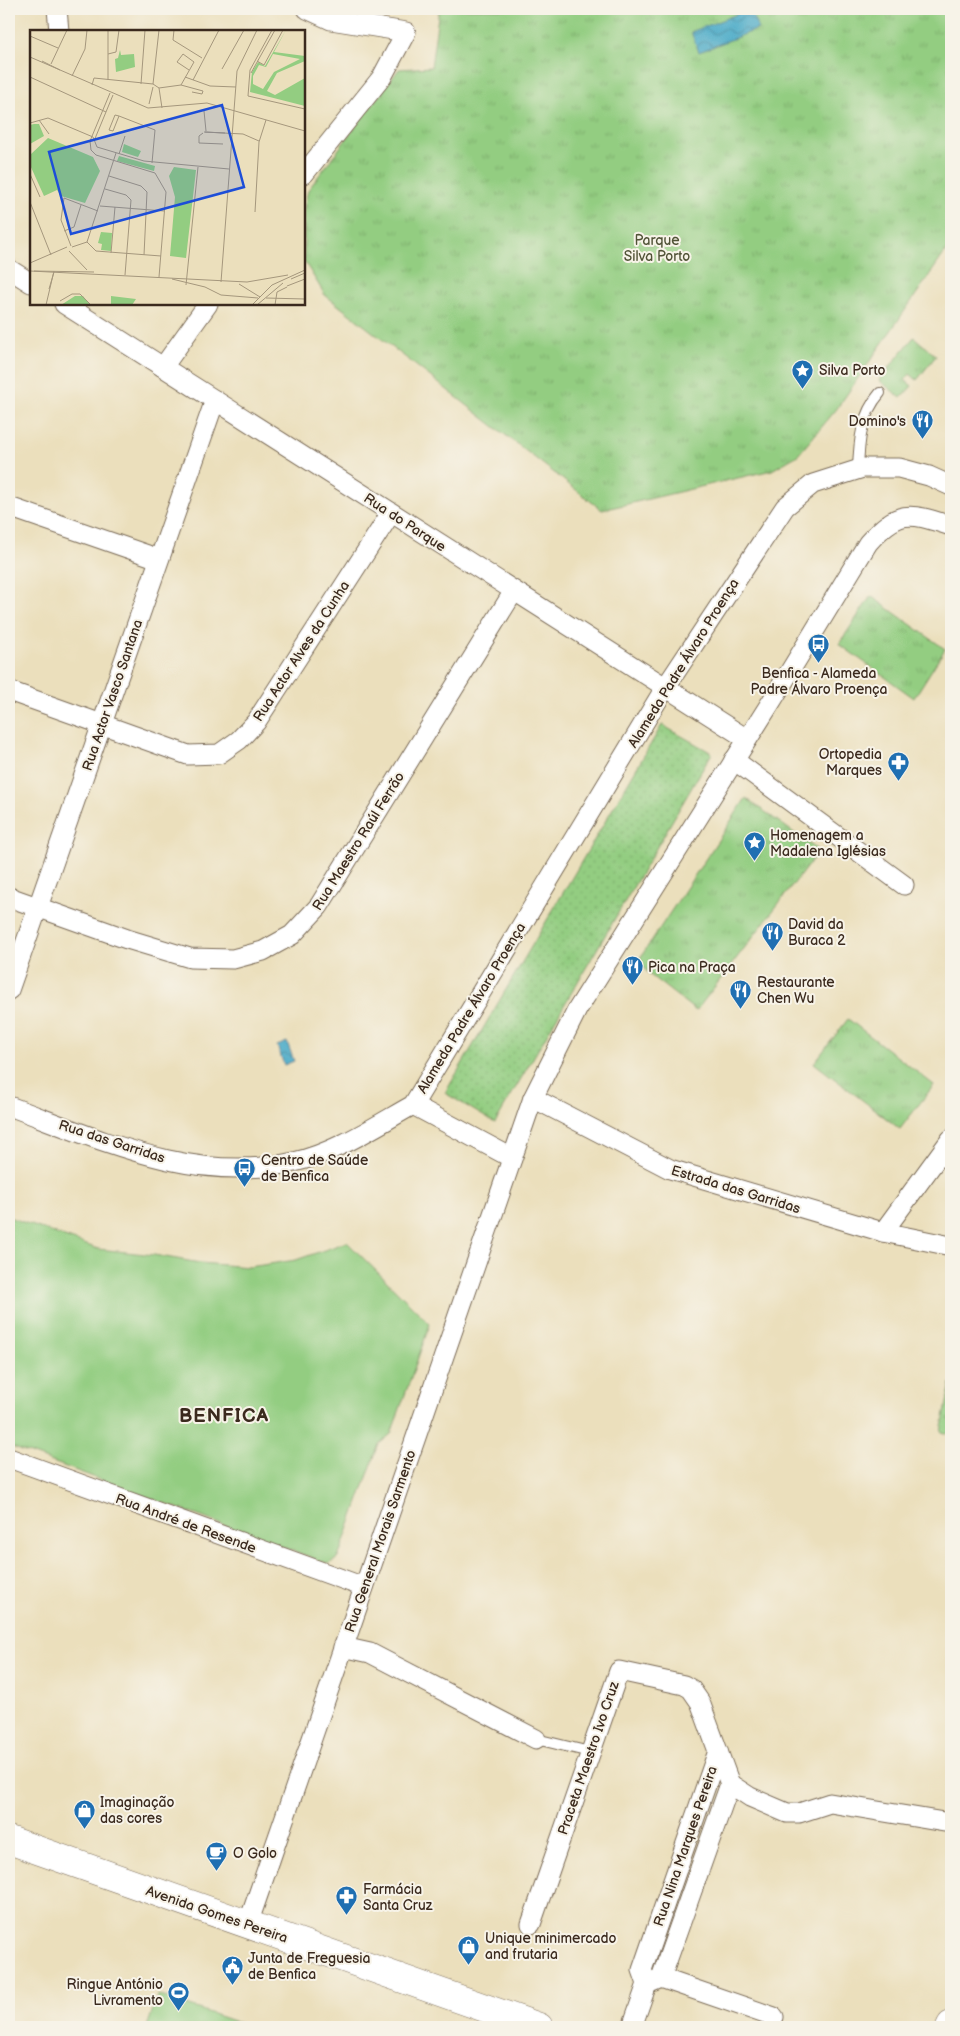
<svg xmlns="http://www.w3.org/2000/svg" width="960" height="2036" font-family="'Balsamiq Sans',sans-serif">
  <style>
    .grass { fill: #93cd81; stroke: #677c50 }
    .park { fill: url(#park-tufts); stroke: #677c50 }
    .garden { fill: url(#garden-dots); stroke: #677c50 }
    .water { fill: url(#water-waves); stroke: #426a73 }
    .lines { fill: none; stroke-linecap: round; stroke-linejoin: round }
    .lane-casing { stroke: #796955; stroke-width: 12 }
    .street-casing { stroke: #796955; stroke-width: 21 }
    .secondary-casing { stroke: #796955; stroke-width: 29 }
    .lane { stroke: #fff; stroke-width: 10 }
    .street { stroke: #fff; stroke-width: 19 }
    .secondary { stroke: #fff; stroke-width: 28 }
    .labels { text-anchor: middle; stroke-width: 4; stroke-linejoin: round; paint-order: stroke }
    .park-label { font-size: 14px; fill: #515337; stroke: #f7f3e8 }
    .poi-label { font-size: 14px; fill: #3b2a1e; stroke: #f7f3e8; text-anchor: start }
    .street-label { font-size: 14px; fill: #3b2a1e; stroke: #f7f3e8 }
    .district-label { font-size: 19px; font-weight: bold; letter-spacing: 1px; fill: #3b2a1e; stroke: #f7f3e8 }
    .inset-road { fill: none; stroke: #a5977d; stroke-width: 1 }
    .view { fill: #1d4ed8; fill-opacity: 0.15; stroke: #1d4ed8; stroke-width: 2.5 }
    .inset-edge { fill: none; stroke: #3b2a1e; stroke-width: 2.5 }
  </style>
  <defs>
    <pattern id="park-tufts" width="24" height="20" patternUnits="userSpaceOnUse" patternTransform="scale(1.25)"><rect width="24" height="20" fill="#93cd81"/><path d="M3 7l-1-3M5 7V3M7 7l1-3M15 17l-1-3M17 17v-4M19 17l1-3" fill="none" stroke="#80b06f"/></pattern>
    <pattern id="garden-dots" width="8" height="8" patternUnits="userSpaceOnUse" patternTransform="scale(1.25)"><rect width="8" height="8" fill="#93cd81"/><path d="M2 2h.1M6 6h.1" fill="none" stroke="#80b06f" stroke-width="1.8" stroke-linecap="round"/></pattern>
    <pattern id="water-waves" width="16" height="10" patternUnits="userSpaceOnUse" patternTransform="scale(1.25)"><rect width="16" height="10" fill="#49aac8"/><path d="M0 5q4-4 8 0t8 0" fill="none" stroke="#3e8ba2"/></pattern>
  </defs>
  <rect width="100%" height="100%" fill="#f7f3e8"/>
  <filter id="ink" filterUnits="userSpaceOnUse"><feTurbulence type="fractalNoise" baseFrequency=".02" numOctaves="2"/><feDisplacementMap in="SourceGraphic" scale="10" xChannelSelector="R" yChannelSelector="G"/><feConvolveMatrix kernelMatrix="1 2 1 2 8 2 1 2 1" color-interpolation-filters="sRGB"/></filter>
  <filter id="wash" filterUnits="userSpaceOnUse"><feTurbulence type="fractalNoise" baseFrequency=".0096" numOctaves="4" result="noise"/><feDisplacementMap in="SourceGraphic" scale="20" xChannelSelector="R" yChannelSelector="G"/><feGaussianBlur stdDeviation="1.12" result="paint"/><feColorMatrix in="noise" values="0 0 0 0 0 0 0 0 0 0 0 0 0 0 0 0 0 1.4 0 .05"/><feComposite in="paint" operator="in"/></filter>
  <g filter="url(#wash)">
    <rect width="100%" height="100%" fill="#ebdfbc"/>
    <!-- grass -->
    <g class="grass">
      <polygon points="9,1217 98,1249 154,1255 200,1263 249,1267 296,1260 347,1242 430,1324 391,1434 379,1444 338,1558 329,1564 9,1446"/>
      <polygon points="158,1995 251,2027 147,2027"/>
    </g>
    <!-- park -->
    <g class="park">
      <polygon points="439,9 951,9 951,244 836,410 798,455 772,470 602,510 325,295 304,261 304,208 308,190 399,69 431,67"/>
      <polygon points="914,337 936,356 917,380 910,374 905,380 912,386 901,398 879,380"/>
      <polygon points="871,596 945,649 914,698 839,644"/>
      <polygon points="746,798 819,851 696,1011 650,975 638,961"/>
      <polygon points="848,1019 934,1085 900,1129 814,1063"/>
      <polygon points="951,1383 951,1434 941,1432"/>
    </g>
    <!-- garden -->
    <polygon class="garden" points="662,725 712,753 495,1123 445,1093"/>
    <!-- water -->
    <g class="water">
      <polygon points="750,9 758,29 699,52 691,32"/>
      <polygon points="287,1042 294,1061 284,1065 277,1046"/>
    </g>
  </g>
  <g filter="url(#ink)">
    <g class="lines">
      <defs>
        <g id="lane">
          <path d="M858,469C859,441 861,415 880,393"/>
          <polyline points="536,1739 590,1752"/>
        </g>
        <g id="street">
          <polyline points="57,9 59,31"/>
          <polyline points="304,174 382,77 406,32 331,20 307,9"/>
          <polyline points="9,269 31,283"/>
          <polyline points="64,304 747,739"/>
          <polyline points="163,367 208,304"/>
          <polyline points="9,507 159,559"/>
          <polyline points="9,691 188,755 219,754 239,740 256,722 391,513"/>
          <polyline points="734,760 904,885"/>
          <polyline points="9,897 127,939 190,958 233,959 263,951 292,935 319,906 514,591"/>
          <polyline points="9,990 215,400"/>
          <polyline points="533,1098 670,1169 883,1232 951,1246"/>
          <polyline points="413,1105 512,1158"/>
          <path d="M9,1106C99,1139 195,1185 294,1162C335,1153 377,1125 413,1105L665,688L785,507L813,484L863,468H899L929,476L951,486"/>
          <polyline points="883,1232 951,1139"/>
          <polyline points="9,1458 364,1587"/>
          <polyline points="343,1647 370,1653 536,1739"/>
          <polyline points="730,1784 750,1797 787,1813 799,1813 830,1803 944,1822"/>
          <path d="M248,1924L533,1098L577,1010L773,699L868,543C899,508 910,513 951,526"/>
          <polyline points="531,1924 619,1671 684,1685 691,1689 700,1702 730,1784 661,1978 647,1984"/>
          <polyline points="661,1978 774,2017"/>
          <polyline points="632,2027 647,1984 642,1970 718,1751"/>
        </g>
        <g id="secondary">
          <polyline points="9,1840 539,2027"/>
          <polyline points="950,2027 951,2025"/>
        </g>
      </defs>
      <!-- lane casing -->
      <use href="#lane" class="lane-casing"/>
      <!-- street casing -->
      <use href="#street" class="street-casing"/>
      <!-- secondary casing -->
      <use href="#secondary" class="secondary-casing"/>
      <!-- lane -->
      <use href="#lane" class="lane"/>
      <!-- street -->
      <use href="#street" class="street"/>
      <!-- secondary -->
      <use href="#secondary" class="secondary"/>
    </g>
  </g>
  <!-- icons -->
  <defs>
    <symbol id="sight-pin" viewBox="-11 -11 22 30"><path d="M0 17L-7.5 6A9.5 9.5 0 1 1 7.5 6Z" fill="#1f6fb2" stroke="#f7f3e8"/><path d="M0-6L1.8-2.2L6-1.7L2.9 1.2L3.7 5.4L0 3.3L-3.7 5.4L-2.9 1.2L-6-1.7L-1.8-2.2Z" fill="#fff"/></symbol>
    <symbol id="restaurant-pin" viewBox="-11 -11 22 30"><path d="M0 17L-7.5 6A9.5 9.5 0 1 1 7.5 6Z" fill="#1f6fb2" stroke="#f7f3e8"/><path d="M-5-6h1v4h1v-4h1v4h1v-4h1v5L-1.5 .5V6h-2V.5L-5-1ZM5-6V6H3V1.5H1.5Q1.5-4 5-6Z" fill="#fff"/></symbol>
    <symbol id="bus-pin" viewBox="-11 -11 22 30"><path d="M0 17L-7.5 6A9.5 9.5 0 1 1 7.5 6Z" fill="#1f6fb2" stroke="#f7f3e8"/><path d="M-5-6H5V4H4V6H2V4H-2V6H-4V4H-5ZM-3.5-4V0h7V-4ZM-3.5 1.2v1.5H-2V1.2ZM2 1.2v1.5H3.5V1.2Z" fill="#fff"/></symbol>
    <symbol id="pharmacy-pin" viewBox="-11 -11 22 30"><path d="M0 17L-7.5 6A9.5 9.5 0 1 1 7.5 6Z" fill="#1f6fb2" stroke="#f7f3e8"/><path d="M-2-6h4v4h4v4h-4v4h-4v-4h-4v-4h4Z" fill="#fff"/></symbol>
    <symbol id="shop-pin" viewBox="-11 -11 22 30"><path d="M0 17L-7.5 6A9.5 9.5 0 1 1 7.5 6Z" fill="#1f6fb2" stroke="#f7f3e8"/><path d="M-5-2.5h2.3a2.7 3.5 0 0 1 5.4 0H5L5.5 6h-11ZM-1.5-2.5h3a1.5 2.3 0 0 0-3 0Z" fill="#fff"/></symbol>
    <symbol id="cafe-pin" viewBox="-11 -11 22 30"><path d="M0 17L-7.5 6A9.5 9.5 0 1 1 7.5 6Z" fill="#1f6fb2" stroke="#f7f3e8"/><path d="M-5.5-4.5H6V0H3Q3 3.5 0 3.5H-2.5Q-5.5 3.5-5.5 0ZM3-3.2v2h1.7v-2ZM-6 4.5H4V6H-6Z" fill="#fff"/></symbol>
    <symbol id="civic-pin" viewBox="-11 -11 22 30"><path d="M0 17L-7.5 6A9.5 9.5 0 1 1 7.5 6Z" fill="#1f6fb2" stroke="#f7f3e8"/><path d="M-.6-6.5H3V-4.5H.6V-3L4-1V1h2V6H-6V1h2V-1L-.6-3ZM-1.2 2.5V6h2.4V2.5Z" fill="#fff"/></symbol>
    <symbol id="stadium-pin" viewBox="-11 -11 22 30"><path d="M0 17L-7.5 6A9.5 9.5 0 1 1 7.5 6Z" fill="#1f6fb2" stroke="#f7f3e8"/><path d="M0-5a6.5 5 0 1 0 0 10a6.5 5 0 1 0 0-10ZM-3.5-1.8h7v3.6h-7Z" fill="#fff"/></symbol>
  </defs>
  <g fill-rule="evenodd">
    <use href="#sight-pin" x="790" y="358" width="25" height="34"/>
    <use href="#restaurant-pin" x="910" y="408" width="25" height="34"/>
    <use href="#bus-pin" x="806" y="632" width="25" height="34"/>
    <use href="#pharmacy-pin" x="886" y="750" width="25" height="34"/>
    <use href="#sight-pin" x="742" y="830" width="25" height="34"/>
    <use href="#restaurant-pin" x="760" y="920" width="25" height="34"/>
    <use href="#restaurant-pin" x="620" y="954" width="25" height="34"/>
    <use href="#restaurant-pin" x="728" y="978" width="25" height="34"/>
    <use href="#bus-pin" x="232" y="1156" width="25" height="34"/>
    <use href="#shop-pin" x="72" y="1798" width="25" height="34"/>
    <use href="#cafe-pin" x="204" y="1840" width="25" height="34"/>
    <use href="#pharmacy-pin" x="334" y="1884" width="25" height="34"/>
    <use href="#shop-pin" x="456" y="1934" width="25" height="34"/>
    <use href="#civic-pin" x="220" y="1954" width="25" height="34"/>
    <use href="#stadium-pin" x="166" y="1980" width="25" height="34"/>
  </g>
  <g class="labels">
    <!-- park labels -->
    <g class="park-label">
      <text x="657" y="245">Parque<tspan x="657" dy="16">Silva Porto</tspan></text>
    </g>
    <!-- poi labels -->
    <g class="poi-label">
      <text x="819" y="375">Silva Porto</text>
      <text x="906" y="426" text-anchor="end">Domino's</text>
      <text x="819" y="678" text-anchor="middle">Benfica - Alameda<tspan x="819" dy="16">Padre Álvaro Proença</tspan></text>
      <text x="882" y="759" text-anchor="end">Ortopedia<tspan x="882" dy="16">Marques</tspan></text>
      <text x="770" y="840">Homenagem a<tspan x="770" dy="16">Madalena Iglésias</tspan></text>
      <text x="788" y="929">David da<tspan x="788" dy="16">Buraca 2</tspan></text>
      <text x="648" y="972">Pica na Praça</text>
      <text x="757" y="987">Restaurante<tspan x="757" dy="16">Chen Wu</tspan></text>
      <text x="261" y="1165">Centro de Saúde<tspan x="261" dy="16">de Benfica</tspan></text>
      <text x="100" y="1807">Imaginação<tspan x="100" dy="16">das cores</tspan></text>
      <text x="233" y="1858">O Golo</text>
      <text x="363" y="1894">Farmácia<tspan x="363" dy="16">Santa Cruz</tspan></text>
      <text x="485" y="1943">Unique minimercado<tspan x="485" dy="16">and frutaria</tspan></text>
      <text x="248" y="1963">Junta de Freguesia<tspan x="248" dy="16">de Benfica</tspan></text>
      <text x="163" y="1989" text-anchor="end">Ringue António<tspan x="163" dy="16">Livramento</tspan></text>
    </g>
    <!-- street labels -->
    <g class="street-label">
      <text transform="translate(405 522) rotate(33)" y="5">Rua do Parque</text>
      <text transform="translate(301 651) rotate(-57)" y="5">Rua Actor Alves da Cunha</text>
      <text transform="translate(683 663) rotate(-58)" y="5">Alameda Padre Álvaro Proença</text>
      <text transform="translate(112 695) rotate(-71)" y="5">Rua Actor Vasco Santana</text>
      <text transform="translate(358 841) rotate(-58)" y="5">Rua Maestro Raúl Ferrão</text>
      <text transform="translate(471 1008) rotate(-59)" y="5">Alameda Padre Álvaro Proença</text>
      <text transform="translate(112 1141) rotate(18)" y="5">Rua das Garridas</text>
      <text transform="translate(736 1189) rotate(17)" y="5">Estrada das Garridas</text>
      <text transform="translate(186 1523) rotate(20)" y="5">Rua André de Resende</text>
      <text transform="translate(380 1541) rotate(-71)" y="5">Rua General Morais Sarmento</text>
      <text transform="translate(588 1758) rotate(-71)" y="5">Praceta Maestro Ivo Cruz</text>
      <text transform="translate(685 1846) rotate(-71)" y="5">Rua Nina Marques Pereira</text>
      <text transform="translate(217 1914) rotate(19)" y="5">Avenida Gomes Pereira</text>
    </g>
    <!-- district labels -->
    <g class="district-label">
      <text x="224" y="1422">BENFICA</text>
    </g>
  </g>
  <!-- overview -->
  <g transform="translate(30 30)">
    <rect width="275" height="275" fill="#ebdfbc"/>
    <path d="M256,0L244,22L275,26V31L247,43L237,61L245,65L275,48V76L220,62L222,42L228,32L235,36ZM243,24L270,29L244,42L233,59L223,54V46L229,35L236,37ZM4,94H9L14,106L0,114V95ZM144,137L166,140L156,228L140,226L145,167L139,146Z" fill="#93cd81" fill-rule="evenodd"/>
    <path d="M90,20L91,25L104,24L105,37L86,42L85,29L88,28ZM18,108L63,127L70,141L55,173L31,166L27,160L14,166L0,135V125ZM94,114L111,121L108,127L92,122ZM71,202L82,203L81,221L71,220L72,214L68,213ZM45,266H53L60,275H31Z" fill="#93cd81"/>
    <path d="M89,126L125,136L124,141L87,131ZM81,266L106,269L102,275L81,274Z" fill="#93cd81"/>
    <path class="inset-road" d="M144,0L143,10L172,28M242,0L220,40L218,66L275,79M0,6L28,18M78,24L86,22L89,0M0,27L118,78L177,73L275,101M12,31L30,40M227,31L234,35L253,0M21,34L37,0M192,39L214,0M221,43L245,0M42,46L55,19L57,0M0,47L76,82M155,47L180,56L206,57M78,50V0M163,50L189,0M111,54L115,0M123,54L129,0M62,55L64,48L123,54L129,58L151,55L173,61L172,64L162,62M151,55L164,32L153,24L147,32L159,40M129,58L132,78M80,63L60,111L61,120L66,125L125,143M119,74L123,57M174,81L176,101M89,86L125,100L122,133M9,90L19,104M0,93L18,88L63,107L67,117L114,131L199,139M79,100L83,101L89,86L85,85M79,100L85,85M174,102L213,104L229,111M175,102L195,103M173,103L169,106V113L193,114M64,111L83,65M89,124L95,106M125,143L136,162L129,247M0,144L10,167M79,146L111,156L117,162L114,225M75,159L96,165L101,170L95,245M0,172L21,225M70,176L134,181M225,182L229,112L236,90M34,201L44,197L51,175M57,212L86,123M57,212L66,221L131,226M41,216L31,190L34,168L68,181M42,217L57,212M39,221L57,240M81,223L85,177M0,233L37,217M0,241L217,252M4,241L64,242M142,249L175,257L191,265L228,268M261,249L275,243M191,252L207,41L227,0M217,252L258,245M275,253V269M209,254L230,267M156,255L168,137M257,256L275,249M19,259L24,242M236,268L275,269M30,271L42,264H50L61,275M16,275L24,241M222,275L242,255L275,240M227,275L253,253M245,275L247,262L257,257"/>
    <path class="view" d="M192,75L214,157L41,204L19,122Z"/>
    <rect width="275" height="275" class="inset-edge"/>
  </g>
  <!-- margin -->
  <rect width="960" height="2036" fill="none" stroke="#f7f3e8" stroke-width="30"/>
</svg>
